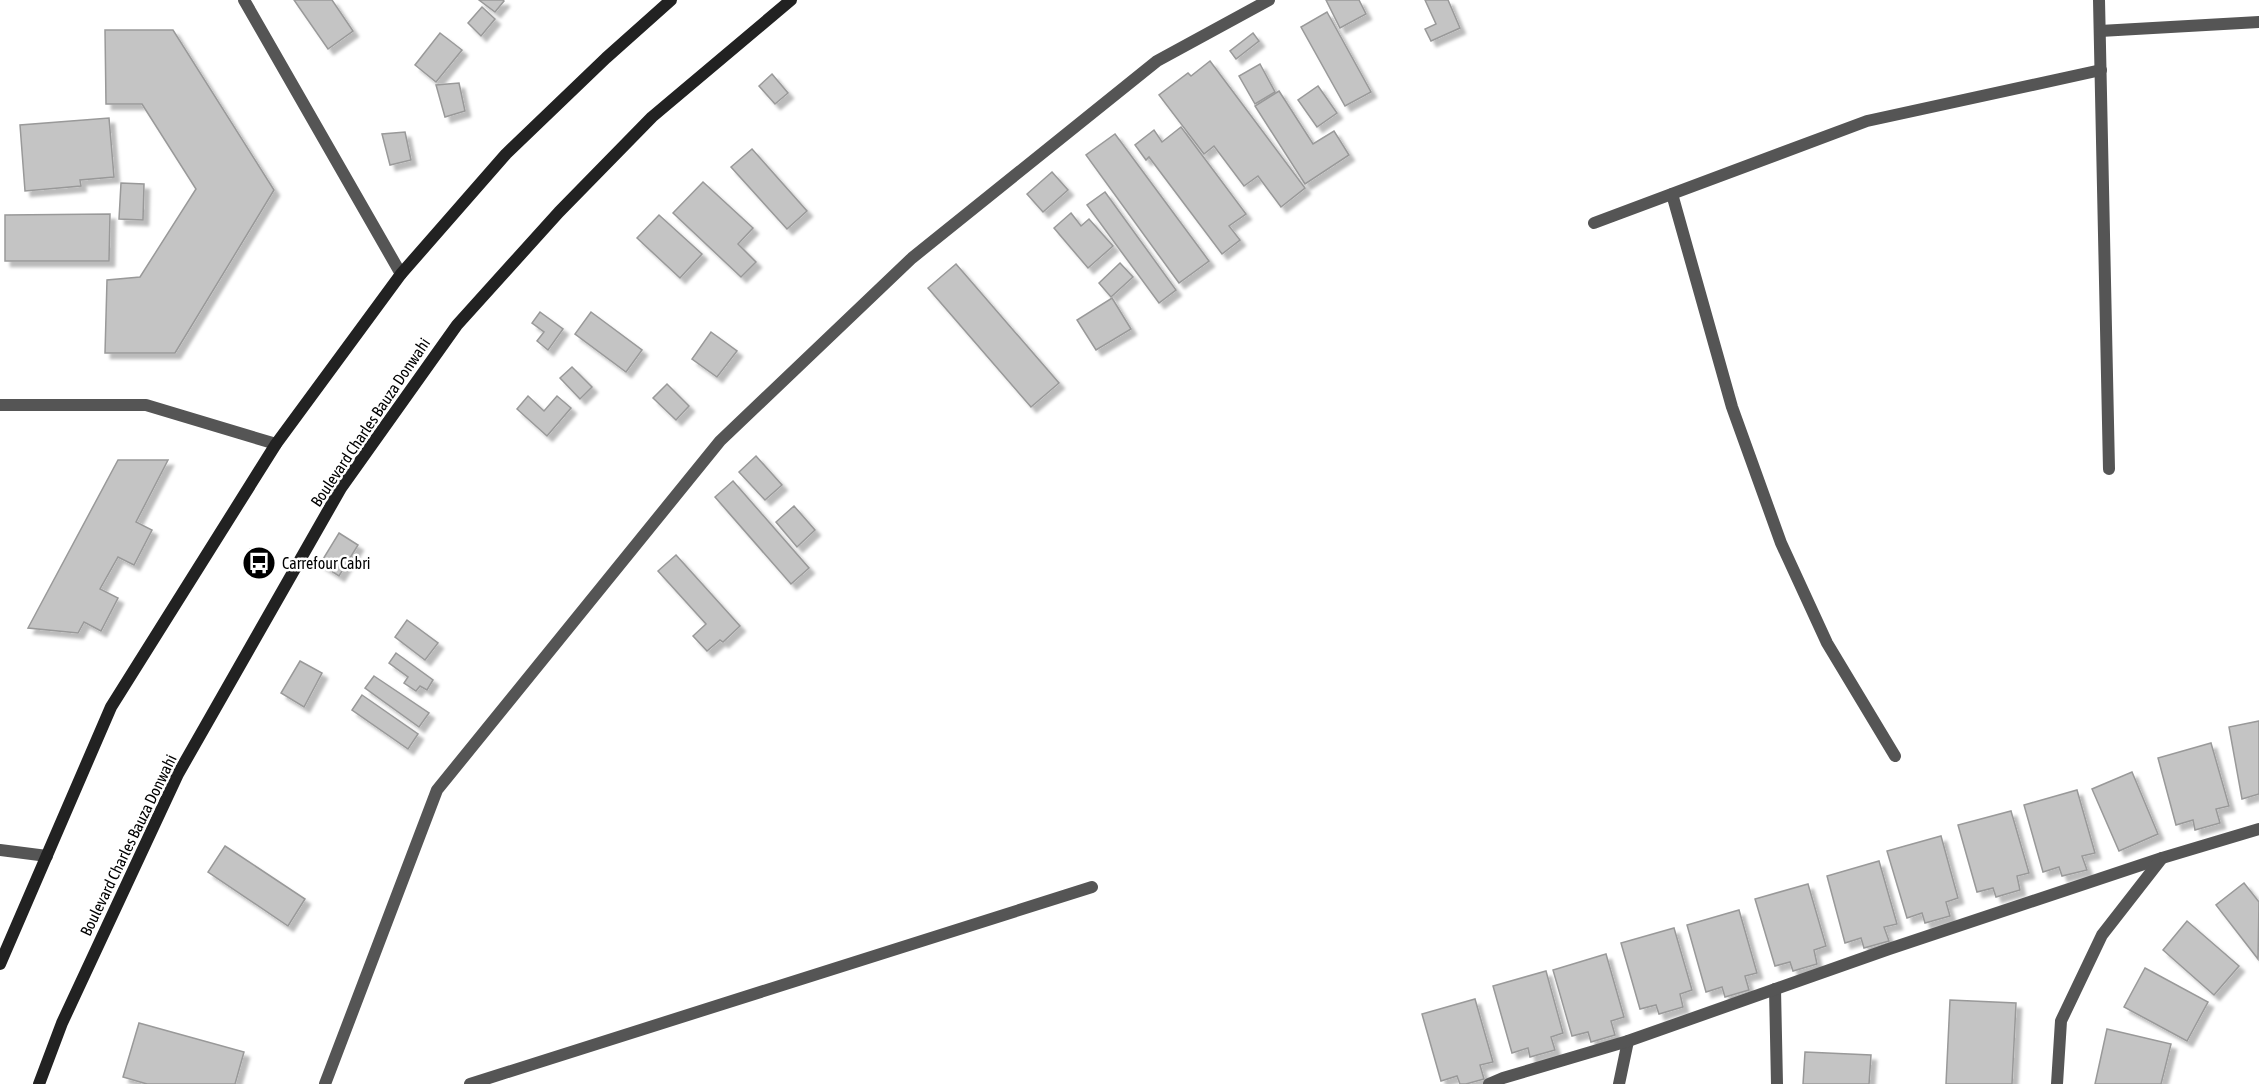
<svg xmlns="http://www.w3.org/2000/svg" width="2259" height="1084" font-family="'Asap Condensed',sans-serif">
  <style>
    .building { fill: #c4c4c4; stroke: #999; stroke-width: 1.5; filter: url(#shadow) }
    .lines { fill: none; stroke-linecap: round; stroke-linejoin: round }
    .service { stroke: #555; stroke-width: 12 }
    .minor { stroke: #555; stroke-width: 12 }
    .secondary { stroke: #222; stroke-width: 12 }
    .labels { text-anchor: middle; stroke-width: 5; stroke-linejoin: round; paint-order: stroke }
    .street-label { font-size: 16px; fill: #000; stroke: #fff }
    .poi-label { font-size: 16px; fill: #000; stroke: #fff; text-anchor: start }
  </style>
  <defs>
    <filter id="shadow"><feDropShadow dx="5.5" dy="5.5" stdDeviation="1.5" flood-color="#0004"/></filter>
  </defs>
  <rect width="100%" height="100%" fill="#fff"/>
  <!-- building -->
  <g class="building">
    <polygon points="294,0 332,0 353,31 328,49"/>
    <polygon points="479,0 503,0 504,1 495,12"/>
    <polygon points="1326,0 1359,0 1366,14 1340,28"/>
    <polygon points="1425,0 1448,0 1460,28 1431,41 1425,29 1436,24"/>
    <polygon points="482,7 495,19 481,36 468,23"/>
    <polygon points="1327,12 1371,92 1345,106 1301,27"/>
    <polygon points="105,30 173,30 274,190 175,353 105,353 107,280 140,277 196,189 142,104 106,104"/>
    <polygon points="440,33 462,50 436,82 415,65"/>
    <polygon points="1253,33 1259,41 1236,59 1230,51"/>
    <polygon points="1210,61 1305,188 1281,207 1258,176 1244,186 1214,146 1204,154 1159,95 1188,73 1191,76"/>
    <polygon points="1260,64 1275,92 1255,104 1239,76"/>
    <polygon points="772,74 788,93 775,104 759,86"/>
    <polygon points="459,83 465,111 445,117 436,85"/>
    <polygon points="1318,86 1337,113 1317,127 1298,100"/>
    <polygon points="1279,91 1313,144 1334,131 1349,155 1305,184 1255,106"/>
    <polygon points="109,118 114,177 80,180 81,186 25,191 20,125"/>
    <polygon points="1181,127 1246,214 1229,226 1240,240 1222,254 1149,157 1146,160 1135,145 1154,130 1162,142"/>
    <polygon points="405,132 411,160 390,165 382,134"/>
    <polygon points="1115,134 1209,261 1179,283 1086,155"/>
    <polygon points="752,149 807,211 787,229 731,167"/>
    <polygon points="1052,172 1068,190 1043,212 1027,194"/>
    <polygon points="703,182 753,228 738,244 756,262 741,277 673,213"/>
    <polygon points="121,183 144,184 143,220 119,219"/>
    <polygon points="1105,192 1176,290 1159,303 1087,205"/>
    <polygon points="1071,213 1081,226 1089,219 1113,246 1088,268 1054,228"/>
    <polygon points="110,214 109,261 5,261 5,215"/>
    <polygon points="659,215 702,254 680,278 637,238"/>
    <polygon points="1120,263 1133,277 1111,297 1099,283"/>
    <polygon points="956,264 1059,383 1031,407 928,288"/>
    <polygon points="1112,298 1131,329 1096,350 1077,320"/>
    <polygon points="540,312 563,329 548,350 537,341 544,332 532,323"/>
    <polygon points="591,312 642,350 626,372 575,334"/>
    <polygon points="711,332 737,351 717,377 692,359"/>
    <polygon points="572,367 592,387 580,399 560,378"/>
    <polygon points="667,384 689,406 676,420 653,398"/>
    <polygon points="528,396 544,411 557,396 571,408 547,436 517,409"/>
    <polygon points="756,456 782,485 765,500 739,472"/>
    <polygon points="118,460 168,460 136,522 152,530 134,565 118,557 100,589 118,598 101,631 84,622 78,633 28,628"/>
    <polygon points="733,481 809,568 791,584 715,497"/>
    <polygon points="794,506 815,530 797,547 776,522"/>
    <polygon points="339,533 358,545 339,576 320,564"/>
    <polygon points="676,555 740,626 723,642 720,640 707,651 693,636 706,624 658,571"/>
    <polygon points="407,620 438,643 425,660 395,637"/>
    <polygon points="396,653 433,680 427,690 420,686 416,691 404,683 408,677 389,663"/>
    <polygon points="300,661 322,673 304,707 281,693"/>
    <polygon points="374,676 429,713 419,727 365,688"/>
    <polygon points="362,695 418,734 408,749 352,710"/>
    <polygon points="2259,721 2259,794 2242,799 2229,727"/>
    <polygon points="2211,743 2229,806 2216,809 2220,823 2195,830 2193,820 2176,825 2158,758"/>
    <polygon points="2132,772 2158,834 2119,851 2092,789"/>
    <polygon points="2077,790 2095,853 2082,856 2087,870 2062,876 2059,867 2043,872 2024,805"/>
    <polygon points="2011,811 2029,873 2017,876 2020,890 1996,897 1993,888 1977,892 1958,825"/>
    <polygon points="1941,836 1958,898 1946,902 1950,916 1925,923 1922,913 1907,918 1887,851"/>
    <polygon points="225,846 305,899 288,926 208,872"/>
    <polygon points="1879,861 1897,924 1884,927 1889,941 1864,948 1861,938 1845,943 1827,876"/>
    <polygon points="2244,883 2259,902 2258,959 2216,905"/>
    <polygon points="1808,884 1826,946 1814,950 1817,964 1793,971 1790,962 1775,966 1755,899"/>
    <polygon points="1739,910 1757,973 1745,976 1749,990 1725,997 1722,987 1706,992 1687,925"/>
    <polygon points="2187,921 2239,966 2214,995 2163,950"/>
    <polygon points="1674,928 1692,990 1680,994 1683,1007 1659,1014 1656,1005 1640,1009 1621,943"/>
    <polygon points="1606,954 1624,1017 1611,1021 1615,1035 1591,1042 1588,1032 1572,1036 1553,970"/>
    <polygon points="2145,968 2208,1002 2187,1041 2124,1007"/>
    <polygon points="1546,971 1563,1033 1551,1037 1555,1050 1530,1057 1528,1048 1512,1053 1493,986"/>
    <polygon points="1475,999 1493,1062 1480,1065 1484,1079 1466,1084 1460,1084 1457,1076 1441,1081 1422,1014"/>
    <polygon points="1950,1000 2016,1003 2012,1084 1946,1084"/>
    <polygon points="139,1023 244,1052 235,1084 147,1084 123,1077"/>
    <polygon points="2107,1029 2171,1044 2161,1084 2095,1084"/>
    <polygon points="1805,1052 1871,1055 1869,1084 1803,1084"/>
  </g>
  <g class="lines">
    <!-- service -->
    <g class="service">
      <polyline points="470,1084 1092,887"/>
      <polyline points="1619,1084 1628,1041"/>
    </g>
    <!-- minor -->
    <g class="minor">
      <polyline points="244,0 401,274"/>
      <polyline points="2099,0 2109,469"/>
      <polyline points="2100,31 2259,22"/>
      <polyline points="1672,194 1732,407 1781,543 1827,643 1895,756"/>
      <polyline points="1594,223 1867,121 2101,70"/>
      <polyline points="0,405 146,405 276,444"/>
      <polyline points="0,850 47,856"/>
      <polyline points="1775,989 1777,1084"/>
      <polyline points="325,1084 437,790 720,441 912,258 1157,61 1269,0"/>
      <polyline points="1489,1084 1503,1078 1628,1041 1889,949 2162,858 2259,829"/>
      <polyline points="2057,1084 2061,1021 2102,935 2162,858"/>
    </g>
    <!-- secondary -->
    <g class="secondary">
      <polyline points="0,964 111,707 276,444 401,274 506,154 606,58 671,0"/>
      <polyline points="39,1084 62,1023 178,774 341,488 457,325 559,212 652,117 791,0"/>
    </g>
  </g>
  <!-- icons -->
  <defs>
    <symbol id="bus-disc" viewBox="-11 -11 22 22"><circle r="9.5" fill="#000" stroke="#fff"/><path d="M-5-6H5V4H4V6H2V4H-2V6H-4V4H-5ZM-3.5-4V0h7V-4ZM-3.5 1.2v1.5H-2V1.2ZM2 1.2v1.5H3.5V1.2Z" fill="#fff"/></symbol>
  </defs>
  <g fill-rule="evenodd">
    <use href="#bus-disc" x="240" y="544" width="38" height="38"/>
  </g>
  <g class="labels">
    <!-- street labels -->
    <g class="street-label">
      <text transform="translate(370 422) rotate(-56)" y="6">Boulevard Charles Bauza Donwahi</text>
      <text transform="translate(128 845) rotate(-64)" y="6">Boulevard Charles Bauza Donwahi</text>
    </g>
    <!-- poi labels -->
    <g class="poi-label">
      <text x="282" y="569">Carrefour Cabri</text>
    </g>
  </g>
</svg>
